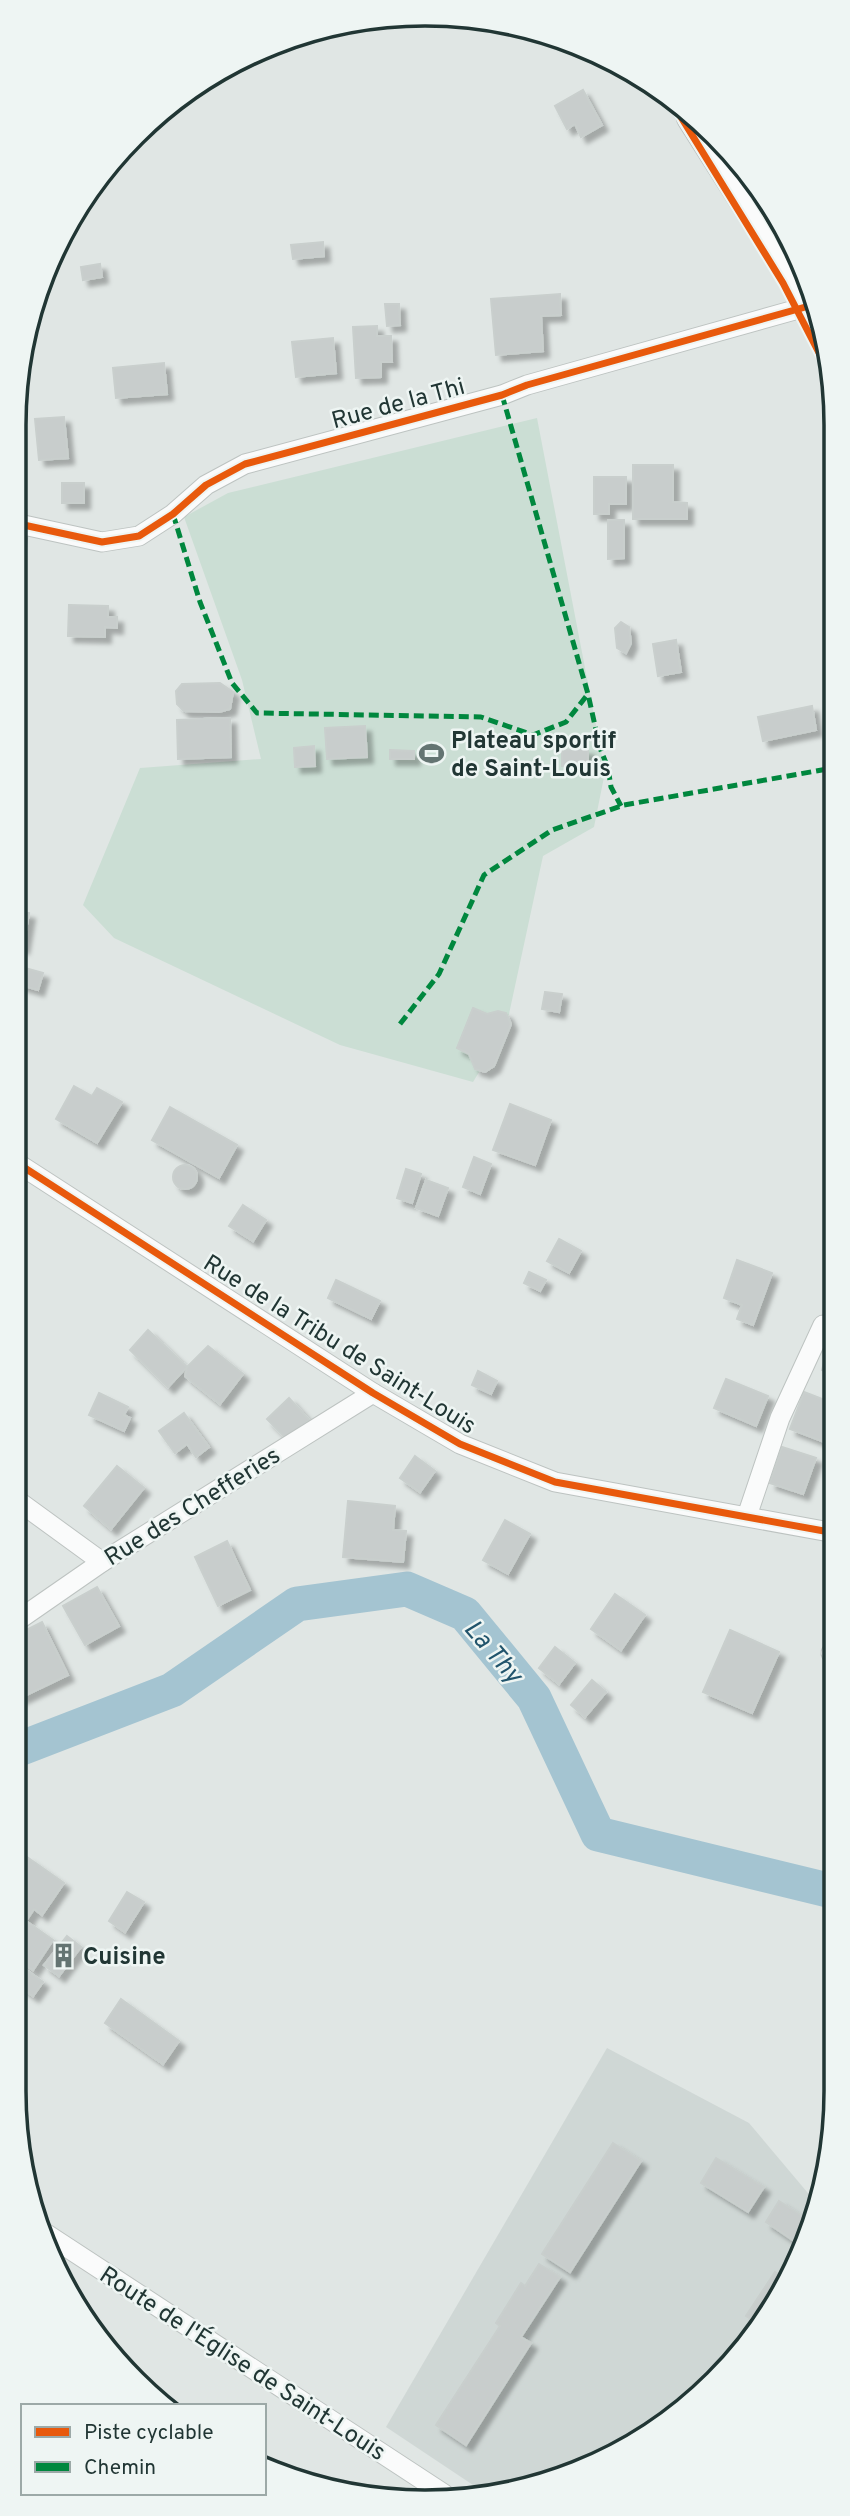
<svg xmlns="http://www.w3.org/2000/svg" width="850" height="2516" font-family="Overpass,sans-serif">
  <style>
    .built { fill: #cfd7d5 }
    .green { fill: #cbded4 }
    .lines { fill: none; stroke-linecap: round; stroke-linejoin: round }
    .river { stroke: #a4c4d1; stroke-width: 35 }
    .building { fill: #c8cdcc; stroke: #c9cfcd; stroke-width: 2; filter: url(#shadow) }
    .minor-casing { stroke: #bdc3c1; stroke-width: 21 }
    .secondary-casing { stroke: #bdc3c2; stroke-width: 28 }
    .minor { stroke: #fafbfb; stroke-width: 19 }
    .secondary { stroke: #fafbfb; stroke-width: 26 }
    .quiet { stroke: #00873e; stroke-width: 5; stroke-dasharray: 10 5; stroke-linecap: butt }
    .cycleway-casing { stroke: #eef5f3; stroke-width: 11 }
    .cycleway { stroke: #e8590c; stroke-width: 7 }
    .labels { text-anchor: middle; stroke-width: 5; stroke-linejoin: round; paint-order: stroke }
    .street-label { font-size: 24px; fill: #213634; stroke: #eef5f3 }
    .poi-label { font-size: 24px; font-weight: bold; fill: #213634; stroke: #eef5f3; text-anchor: start }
    .water-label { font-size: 26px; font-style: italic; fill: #21546c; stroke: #eef5f3 }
    .rim { fill: none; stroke: #213634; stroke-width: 3.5 }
  </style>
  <defs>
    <filter id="shadow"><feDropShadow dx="6" dy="6" stdDeviation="2" flood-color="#0004"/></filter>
  </defs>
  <rect width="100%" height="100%" fill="#e0e6e4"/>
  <!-- built -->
  <polygon class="built" points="607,2048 749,2123 818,2205 767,2320 654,2433 531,2488 482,2491 386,2427"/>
  <!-- green -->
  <polygon class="green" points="537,418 605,772 594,827 543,856 506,1028 473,1082 340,1045 114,938 83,905 140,768 261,759 242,680 184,517 228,493"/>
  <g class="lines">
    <!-- river -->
    <polyline class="river" points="14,1751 172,1690 297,1604 407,1589 465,1614 534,1698 598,1834 836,1892"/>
  </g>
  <!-- building -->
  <g class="building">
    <polygon points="583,90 602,125 581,137 575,124 567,129 555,106"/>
    <polygon points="323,242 324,256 293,259 291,245"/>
    <polygon points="100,264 102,277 83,280 81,267"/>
    <polygon points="560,294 561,315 541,316 543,351 496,355 491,299"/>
    <polygon points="385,304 399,304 400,325 387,326"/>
    <polygon points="377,326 377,336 391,336 392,362 381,362 381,377 356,378 353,327"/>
    <polygon points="333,338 336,373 296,377 292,342"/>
    <polygon points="164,363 167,394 116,398 113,368"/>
    <polygon points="64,417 68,458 39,460 35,419"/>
    <polygon points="633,465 673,465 673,502 687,503 687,519 633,519"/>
    <polygon points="594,477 626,477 626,504 609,504 609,514 594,514"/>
    <rect x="62" y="483" width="22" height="20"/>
    <polygon points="608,520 624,520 624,558 608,559"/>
    <polygon points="69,605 108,606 108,617 117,617 117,628 105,627 105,637 68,636"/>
    <polygon points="621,622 629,627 631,643 626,653 617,648 615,628"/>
    <polygon points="676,640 681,672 658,676 653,644"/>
    <polygon points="220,683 233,692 230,709 219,712 184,711 177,704 176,691 182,684"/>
    <polygon points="812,706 816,730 763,741 758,717"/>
    <polygon points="230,718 231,757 178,759 177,720"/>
    <polygon points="365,726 367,757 327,759 325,728"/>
    <polygon points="314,746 315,766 295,767 294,748"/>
    <polygon points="588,749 588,766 562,766 562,750"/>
    <polygon points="390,750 414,751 414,759 390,759"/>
    <polygon points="14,911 29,913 23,948 14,946"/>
    <polygon points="14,965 43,973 38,990 14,983"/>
    <polygon points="545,992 562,994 559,1012 542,1009"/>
    <polygon points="473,1008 487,1014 498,1011 506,1013 511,1024 494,1066 485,1072 475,1069 469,1054 457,1048"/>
    <polygon points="74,1086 92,1096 97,1088 122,1102 97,1143 56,1119"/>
    <polygon points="510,1104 551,1120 535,1165 493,1150"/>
    <polygon points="170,1107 237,1145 219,1178 152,1140"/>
    <polygon points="474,1157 491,1164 480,1194 463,1187"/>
    <circle cx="185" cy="1177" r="12"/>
    <polygon points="406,1169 421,1174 412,1203 397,1198"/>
    <polygon points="426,1180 448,1188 438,1216 416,1208"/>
    <polygon points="243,1205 266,1220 253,1241 229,1226"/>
    <polygon points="559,1239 581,1251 569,1273 547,1261"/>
    <polygon points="737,1260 772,1273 753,1325 737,1319 742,1305 724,1298"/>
    <polygon points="529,1272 546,1280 540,1291 524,1283"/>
    <polygon points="336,1280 380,1301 371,1319 328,1298"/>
    <polygon points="148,1330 187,1367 168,1387 130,1350"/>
    <polygon points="831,1334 834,1335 835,1374 822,1370"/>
    <polygon points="208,1346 243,1374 220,1404 185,1376 187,1367"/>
    <polygon points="478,1371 497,1381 491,1394 472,1385"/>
    <polygon points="726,1379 768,1396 756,1426 714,1408"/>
    <polygon points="804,1392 835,1404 835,1446 790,1429"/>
    <polygon points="99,1393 128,1407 124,1415 130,1418 124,1431 89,1415"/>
    <polygon points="289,1398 309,1420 288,1440 267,1419"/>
    <polygon points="184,1413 209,1447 196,1457 187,1444 175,1453 159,1431"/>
    <polygon points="782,1447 816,1458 803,1494 770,1483"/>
    <polygon points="415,1456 435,1471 420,1492 400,1478"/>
    <polygon points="117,1466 144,1488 111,1529 84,1506"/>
    <polygon points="348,1501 395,1506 393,1530 406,1531 403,1562 343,1557"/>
    <polygon points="505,1520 530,1534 508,1574 483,1560"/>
    <polygon points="227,1541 250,1590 218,1606 195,1557"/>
    <polygon points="97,1587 119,1626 85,1645 63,1606"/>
    <polygon points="615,1594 645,1615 621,1650 591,1629"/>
    <polygon points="42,1622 68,1675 14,1701 14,1636"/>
    <polygon points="730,1630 779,1652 752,1713 703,1692"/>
    <polygon points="555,1647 575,1663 559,1684 539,1668"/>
    <polygon points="592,1680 606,1692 585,1717 571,1705"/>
    <polygon points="27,1857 64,1883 42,1915 34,1909 26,1921 53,1940 33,1970 14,1957 14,1876"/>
    <polygon points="127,1892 144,1902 125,1932 109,1921"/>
    <polygon points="67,1936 81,1947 59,1976 44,1965"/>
    <polygon points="25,1969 43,1982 33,1996 15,1983"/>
    <polygon points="121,1999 179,2041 163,2064 105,2023"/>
    <polygon points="613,2143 641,2161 570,2272 542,2254"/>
    <polygon points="716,2158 764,2187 748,2212 701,2183"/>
    <polygon points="779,2201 807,2219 794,2241 766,2222"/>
    <polygon points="539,2264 560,2277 521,2337 531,2343 466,2445 436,2425 500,2326 496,2323 521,2283 525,2286"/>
    <polygon points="775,2272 785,2279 767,2320 761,2325 746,2316"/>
  </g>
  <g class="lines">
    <defs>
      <g id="minor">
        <polyline points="14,520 19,524 102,542 139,536 173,514 206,485 245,464 502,395 527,385 809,306"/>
        <polyline points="14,571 19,524"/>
        <polyline points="14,1161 373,1393 460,1444 555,1482 835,1533"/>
        <polyline points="14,1498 102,1562"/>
        <polyline points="747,1516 780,1418 823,1325"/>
        <polyline points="14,1623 102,1562 373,1393"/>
        <polyline points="831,1653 835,1654"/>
        <polyline points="42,2231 444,2494"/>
      </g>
      <polyline id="secondary" points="690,118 809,306 820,331"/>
    </defs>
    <!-- minor casing -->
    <use href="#minor" class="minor-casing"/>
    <!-- secondary casing -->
    <use href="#secondary" class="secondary-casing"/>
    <!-- minor -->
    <use href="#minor" class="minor"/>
    <!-- secondary -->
    <use href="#secondary" class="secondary"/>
    <!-- quiet -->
    <g class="quiet">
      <polyline points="502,395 588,694 600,748 608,768 611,787 621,806"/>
      <polyline points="173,514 200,602 232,683 257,713 481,717 533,735 566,722 588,694"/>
      <polyline points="400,1024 439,974 484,875 552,830 624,805 833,768"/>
    </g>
    <defs>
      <g id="cycleway">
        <polyline points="673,104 783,283 832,378"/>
        <polyline points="726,147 803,275"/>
        <polyline points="14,520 19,524 102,542 139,536 173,514 206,485 245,464 502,395 527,385 809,306"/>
        <polyline points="14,1161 373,1393 460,1444 555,1482 835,1533"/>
      </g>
    </defs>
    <!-- cycleway casing -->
    <use href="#cycleway" class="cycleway-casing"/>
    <!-- cycleway -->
    <use href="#cycleway" class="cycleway"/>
  </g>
  <!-- icons -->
  <defs>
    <symbol id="stadium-bare" viewBox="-9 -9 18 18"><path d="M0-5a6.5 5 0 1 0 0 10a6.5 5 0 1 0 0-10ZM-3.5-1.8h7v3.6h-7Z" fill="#647472" stroke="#eef5f3" stroke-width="2.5" paint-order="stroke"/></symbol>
    <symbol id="building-bare" viewBox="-9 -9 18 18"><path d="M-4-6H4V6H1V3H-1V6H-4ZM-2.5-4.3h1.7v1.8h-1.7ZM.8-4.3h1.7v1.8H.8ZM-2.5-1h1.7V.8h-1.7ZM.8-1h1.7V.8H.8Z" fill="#647472" stroke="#eef5f3" stroke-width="2.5" paint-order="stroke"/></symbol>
  </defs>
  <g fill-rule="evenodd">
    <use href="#stadium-bare" x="414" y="736" width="35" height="35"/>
    <use href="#building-bare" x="46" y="1938" width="35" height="35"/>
  </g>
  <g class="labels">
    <!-- street labels -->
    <g class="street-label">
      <text transform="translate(398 403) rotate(-15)" y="8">Rue de la Thi</text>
      <text transform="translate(340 1344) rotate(32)" y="8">Rue de la Tribu de Saint-Louis</text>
      <text transform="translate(192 1506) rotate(-32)" y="8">Rue des Chefferies</text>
      <text transform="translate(243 2363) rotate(33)" y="8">Route de l'Église de Saint-Louis</text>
    </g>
    <!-- poi labels -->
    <g class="poi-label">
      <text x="451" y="748">Plateau sportif<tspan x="451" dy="28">de Saint-Louis</tspan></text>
      <text x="83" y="1964">Cuisine</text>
    </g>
    <!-- water labels -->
    <g class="water-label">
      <text transform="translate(494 1651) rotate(49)" y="9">La Thy</text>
    </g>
  </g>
  <!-- crop -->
  <path d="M0 0H850V2516H0ZM425 26H425A399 399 0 0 1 824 425V2091A399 399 0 0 1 425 2490H425A399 399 0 0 1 26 2091V425A399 399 0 0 1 425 26Z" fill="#eef5f3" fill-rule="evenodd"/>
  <path class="rim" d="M425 26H425A399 399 0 0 1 824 425V2091A399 399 0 0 1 425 2490H425A399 399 0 0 1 26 2091V425A399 399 0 0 1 425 26Z"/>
  <!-- legend -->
  <rect x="21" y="2404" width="245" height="91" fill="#eef5f3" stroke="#9ca9a7" stroke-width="2"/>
  <rect x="35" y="2427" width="35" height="10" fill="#e8590c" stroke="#9ca9a7" stroke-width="2"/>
  <text x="84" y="2439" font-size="21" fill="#213634">Piste cyclable</text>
  <rect x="35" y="2462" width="35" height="10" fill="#00873e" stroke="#9ca9a7" stroke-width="2"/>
  <text x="84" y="2474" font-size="21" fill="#213634">Chemin</text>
</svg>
